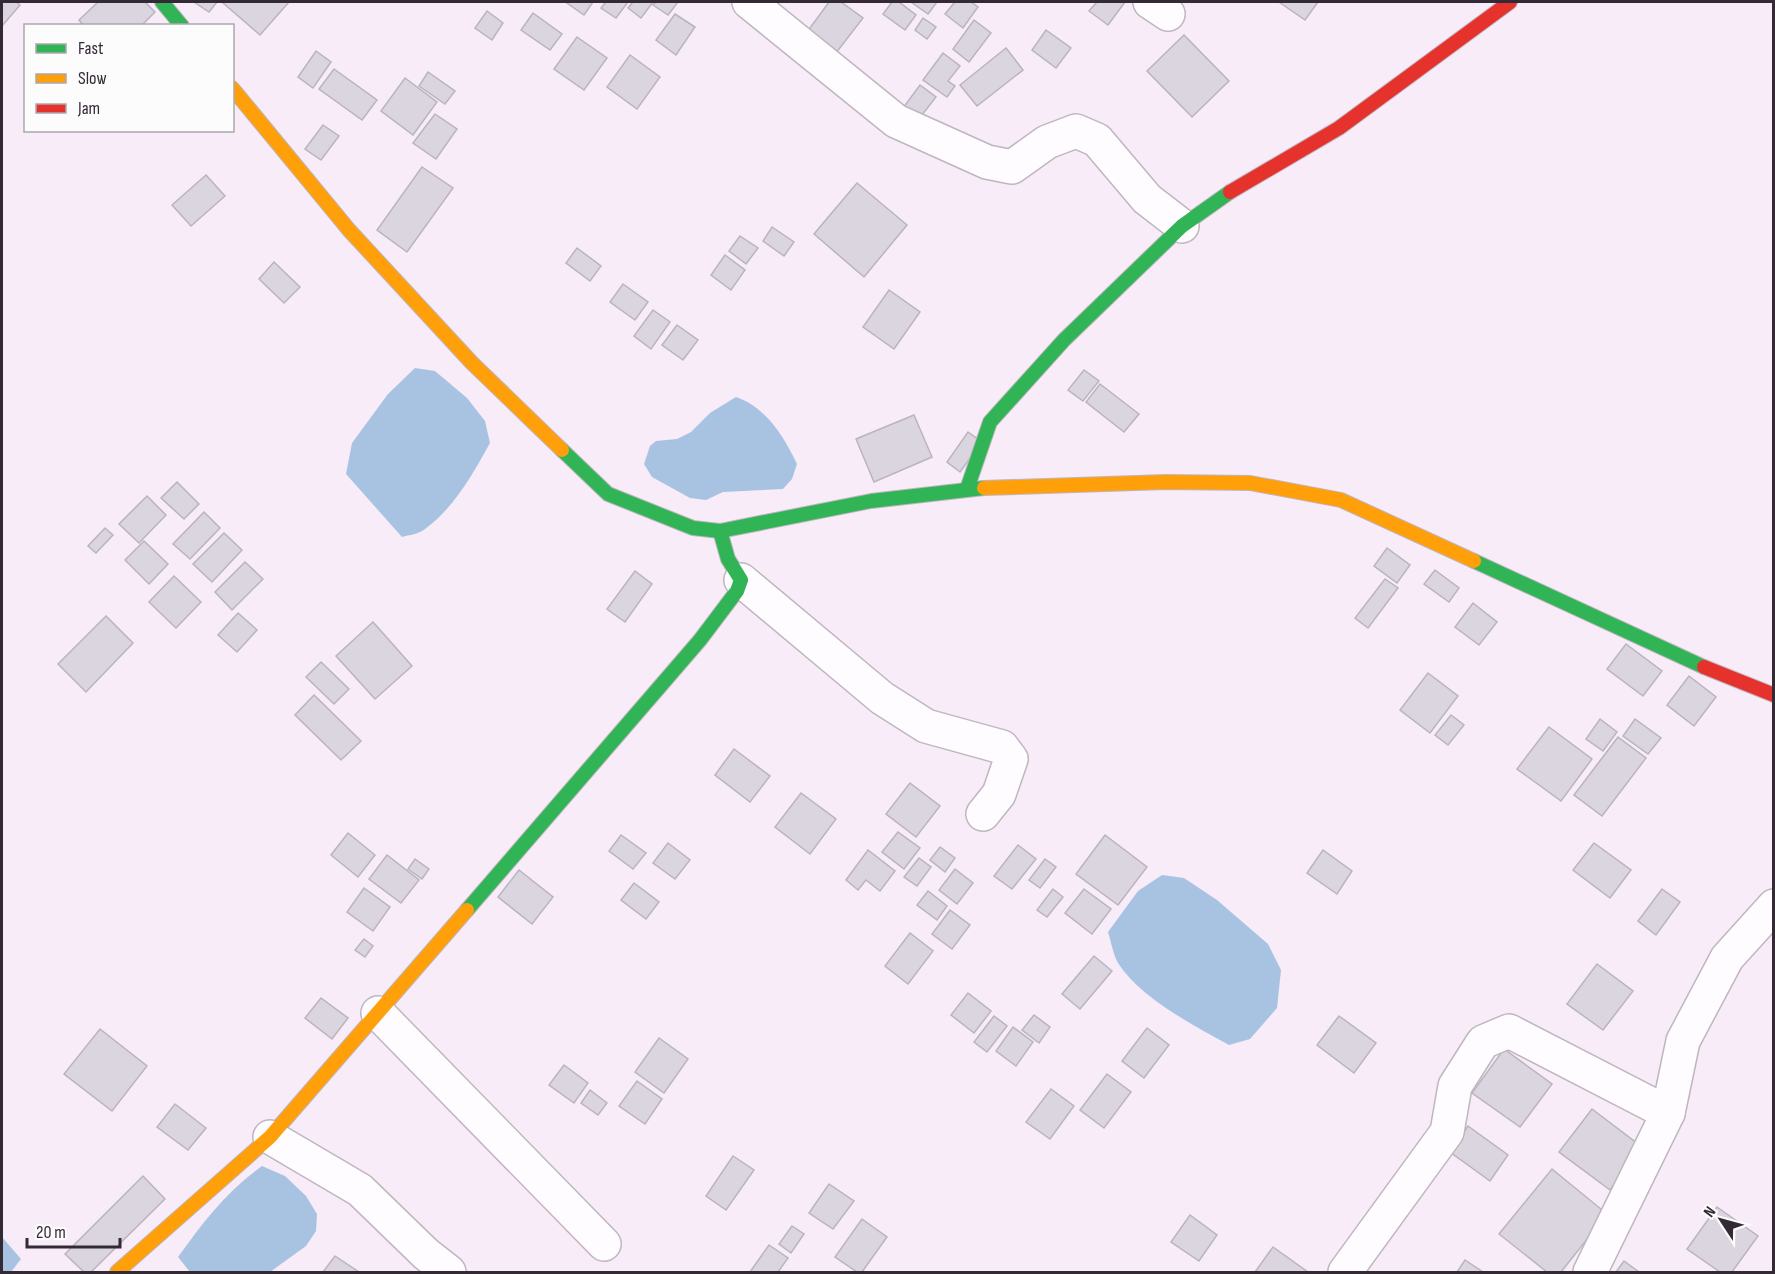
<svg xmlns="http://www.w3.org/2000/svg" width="1775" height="1274" font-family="'Sofia Sans Condensed',sans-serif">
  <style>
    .water { fill: #a8c3e2 }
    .building { fill: #dbd5e0; stroke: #bab4bf; stroke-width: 1.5 }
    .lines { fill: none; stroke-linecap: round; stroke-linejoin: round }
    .street-casing { stroke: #bfb6c0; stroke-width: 36 }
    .fast-casing { stroke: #bfb6c0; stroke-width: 16 }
    .slow-casing { stroke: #bfb6c0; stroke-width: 16 }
    .jam-casing { stroke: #bfb6c0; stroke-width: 16 }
    .street { stroke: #fefcfe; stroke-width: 33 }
    .fast { stroke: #30b455; stroke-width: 14 }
    .slow { stroke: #ff9f0a; stroke-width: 14 }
    .jam { stroke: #e5322d; stroke-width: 14 }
  </style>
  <rect width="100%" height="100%" fill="#f7ecf8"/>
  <!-- water -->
  <g class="water">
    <path d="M415,368L435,371L467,398L485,421L490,443C473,474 453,509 425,529C419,534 409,535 402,537L346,474L352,443L388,394Z"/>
    <path d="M736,397C766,407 784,437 797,464L792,479L783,489L723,492L706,500L690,498L652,477L644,464L650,446L656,441L677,439L691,432L710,413Z"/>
    <path d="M1162,875L1184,878L1217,900L1268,944L1281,970L1277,1008L1250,1039L1229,1045C1193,1025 1140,998 1118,963C1113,954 1111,941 1108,932L1138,891Z"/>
    <path d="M262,1166L285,1176L306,1196L317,1214L316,1231L306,1246L270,1272H190L178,1257C203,1222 227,1191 262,1166Z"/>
    <polygon points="2,1237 21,1259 11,1272 2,1272"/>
  </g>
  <!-- building -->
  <g class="building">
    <polygon points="2,2 16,2 20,5 2,26"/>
    <polygon points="98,2 145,2 155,12 141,26 84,26 79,20"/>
    <polygon points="194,2 217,2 209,12"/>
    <polygon points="225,2 289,2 260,35 223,3"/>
    <polygon points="569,2 593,2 584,15 567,3"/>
    <polygon points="606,2 628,2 616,18 601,8"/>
    <polygon points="633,2 653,2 641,18 628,8"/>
    <polygon points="656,2 678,2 668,15 653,5"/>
    <polygon points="829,2 841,2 863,18 836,53 807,32"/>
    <polygon points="892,2 899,2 916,15 905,30 883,14"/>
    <polygon points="911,2 937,2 928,14"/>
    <polygon points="955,2 971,2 978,7 963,28 945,14"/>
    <polygon points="1097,2 1125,2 1108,25 1089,11"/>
    <polygon points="1279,2 1318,2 1305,20"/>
    <polygon points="487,11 503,23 492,40 475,28"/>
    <polygon points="533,13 562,34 550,50 521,30"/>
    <polygon points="675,14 695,27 676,55 656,40"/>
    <polygon points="923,18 936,27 927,39 915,30"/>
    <polygon points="974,20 991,33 969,62 953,49"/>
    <polygon points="1046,30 1071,48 1056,68 1032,50"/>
    <polygon points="1184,35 1229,81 1192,117 1147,71"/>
    <polygon points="577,37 607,58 584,90 554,69"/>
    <polygon points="1006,48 1023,70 977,106 960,85"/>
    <polygon points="316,51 331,62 313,88 298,77"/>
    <polygon points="943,53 960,66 948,81 955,86 947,97 923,80"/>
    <polygon points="630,55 660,77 637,109 607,87"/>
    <polygon points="334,69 377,100 362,120 319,89"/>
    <polygon points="428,72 455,91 445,104 419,86"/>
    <polygon points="405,78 437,102 413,135 381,111"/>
    <polygon points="920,85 936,97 915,124 900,112"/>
    <polygon points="435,114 457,129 436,159 413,143"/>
    <polygon points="323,125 339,136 321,160 305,149"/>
    <polygon points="422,167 453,188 407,252 377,230"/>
    <polygon points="206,175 225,196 191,226 172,205"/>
    <polygon points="857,183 907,225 864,277 814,234"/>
    <polygon points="772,227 794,242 784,256 763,241"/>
    <polygon points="740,236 758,248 746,264 729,251"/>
    <polygon points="577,248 601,266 590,281 566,263"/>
    <polygon points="725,255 745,270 731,290 711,275"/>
    <polygon points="274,262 300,287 284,303 259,279"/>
    <polygon points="623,284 648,302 635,320 610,302"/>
    <polygon points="889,290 920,312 894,349 863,327"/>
    <polygon points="653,310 670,322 651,349 634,336"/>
    <polygon points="677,325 698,340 683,360 662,345"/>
    <polygon points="1084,370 1099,381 1083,401 1068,390"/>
    <polygon points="1100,384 1139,414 1124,432 1086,402"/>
    <polygon points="914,415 932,457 874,482 856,439"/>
    <polygon points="968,432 982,442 960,472 947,462"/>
    <polygon points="177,482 199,504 184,519 161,498"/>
    <polygon points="147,496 166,515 139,543 119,524"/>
    <polygon points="204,512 220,528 190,559 173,544"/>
    <polygon points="105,528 113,535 96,553 88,546"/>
    <polygon points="224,533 242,550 212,582 193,564"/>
    <polygon points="144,541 168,564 149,584 125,560"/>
    <polygon points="1387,548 1410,565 1397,583 1374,566"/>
    <polygon points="245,562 263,579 232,610 215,592"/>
    <polygon points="1435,570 1459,588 1449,602 1424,584"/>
    <polygon points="635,571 652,584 625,622 607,609"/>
    <polygon points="174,576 201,602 176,628 149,602"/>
    <polygon points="1385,579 1398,588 1368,628 1355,618"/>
    <polygon points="1473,603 1497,622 1479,645 1455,627"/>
    <polygon points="238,613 257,630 237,652 218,635"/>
    <polygon points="106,616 133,643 86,692 58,664"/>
    <polygon points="373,622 412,666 375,699 336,656"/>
    <polygon points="1626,644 1662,671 1643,696 1607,669"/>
    <polygon points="321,662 349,689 334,704 306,677"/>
    <polygon points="1428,673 1458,696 1430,733 1400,710"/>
    <polygon points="1689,676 1716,697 1694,726 1667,705"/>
    <polygon points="314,695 361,741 341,760 295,715"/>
    <polygon points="1451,715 1464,725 1448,745 1435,735"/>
    <polygon points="1600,719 1617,732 1603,751 1586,739"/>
    <polygon points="1635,719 1661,738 1648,754 1623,736"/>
    <polygon points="1549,727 1592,759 1561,801 1517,769"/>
    <polygon points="1618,737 1646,758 1602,816 1574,795"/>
    <polygon points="734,749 770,776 750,802 715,775"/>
    <polygon points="910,783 940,806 916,837 886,814"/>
    <polygon points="801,793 836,819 810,854 775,827"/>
    <polygon points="898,832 920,848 904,869 882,852"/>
    <polygon points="348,833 375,855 358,877 331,855"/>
    <polygon points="621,835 646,853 633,869 609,851"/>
    <polygon points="1105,835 1147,867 1118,905 1076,874"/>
    <polygon points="668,843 690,860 675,879 653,863"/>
    <polygon points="1594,843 1631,870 1610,898 1573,870"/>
    <polygon points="1018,845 1036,859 1012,889 994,876"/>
    <polygon points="940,847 955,858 945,872 930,860"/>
    <polygon points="868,850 895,871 880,891 866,880 858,890 846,880"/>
    <polygon points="1323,850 1352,871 1337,894 1307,873"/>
    <polygon points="387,855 419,880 401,903 369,879"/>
    <polygon points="919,858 931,867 917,886 904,877"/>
    <polygon points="415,859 429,869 422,879 408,869"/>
    <polygon points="1045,859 1056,867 1040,888 1029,880"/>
    <polygon points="955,869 973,883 957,904 939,890"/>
    <polygon points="519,870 553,897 532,924 498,897"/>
    <polygon points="634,883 659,902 646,919 621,900"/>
    <polygon points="364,888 390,907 373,931 347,912"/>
    <polygon points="1053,889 1063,897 1047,917 1037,910"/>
    <polygon points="1084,889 1111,909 1092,934 1065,913"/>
    <polygon points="1662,889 1680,902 1656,935 1638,921"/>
    <polygon points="928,891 947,906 937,920 917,905"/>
    <polygon points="950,910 970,925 952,949 932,934"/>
    <polygon points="910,933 933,951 908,984 885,966"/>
    <polygon points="364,939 373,946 365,957 355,950"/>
    <polygon points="1094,956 1112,971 1080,1009 1062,994"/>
    <polygon points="1597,964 1633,991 1603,1030 1567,1004"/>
    <polygon points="968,993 991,1011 974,1033 951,1015"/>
    <polygon points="321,998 348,1018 332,1039 305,1018"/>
    <polygon points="1034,1015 1050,1027 1039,1043 1022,1030"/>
    <polygon points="994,1016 1007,1026 987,1052 974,1042"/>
    <polygon points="1339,1016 1376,1043 1354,1073 1317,1045"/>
    <polygon points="1013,1027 1033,1042 1016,1066 996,1051"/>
    <polygon points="1147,1028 1169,1045 1144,1078 1122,1061"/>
    <polygon points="100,1029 147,1066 112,1111 64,1074"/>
    <polygon points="659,1038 688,1059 664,1093 635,1072"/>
    <polygon points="1504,1049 1552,1084 1520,1127 1472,1093"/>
    <polygon points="564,1065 588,1083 574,1103 549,1085"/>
    <polygon points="1107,1074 1131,1092 1104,1128 1080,1110"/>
    <polygon points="637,1081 662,1099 645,1124 619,1106"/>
    <polygon points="1051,1089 1074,1106 1050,1139 1026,1122"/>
    <polygon points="590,1090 607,1103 598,1115 581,1103"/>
    <polygon points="175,1104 206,1128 188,1150 157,1127"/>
    <polygon points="1592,1109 1642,1147 1610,1190 1559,1152"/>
    <polygon points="1468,1126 1508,1155 1490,1181 1450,1152"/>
    <polygon points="733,1156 754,1170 726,1210 706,1196"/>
    <polygon points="1552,1169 1607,1214 1561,1272 1547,1272 1499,1234"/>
    <polygon points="143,1176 165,1199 91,1272 84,1272 65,1254"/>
    <polygon points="829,1184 854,1201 833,1229 809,1213"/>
    <polygon points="1717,1207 1758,1236 1732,1272 1720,1272 1687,1249"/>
    <polygon points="1190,1215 1217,1235 1199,1261 1171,1242"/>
    <polygon points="862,1219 887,1237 862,1272 857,1272 835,1257"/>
    <polygon points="792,1226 804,1234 791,1253 779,1244"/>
    <polygon points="769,1245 788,1258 778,1272 750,1272"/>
    <polygon points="1273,1247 1308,1272 1255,1272"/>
    <polygon points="335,1256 359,1272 323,1272"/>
    <polygon points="1465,1260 1483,1272 1457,1272"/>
    <polygon points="1624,1261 1639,1272 1616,1272"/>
  </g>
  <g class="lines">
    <defs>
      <g id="street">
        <polyline points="749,2 896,121 987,162 1012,167 1047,142 1076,131 1097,140 1147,199 1182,226"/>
        <polyline points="1150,2 1168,14"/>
        <polyline points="741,580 882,698 926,726 1002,747 1011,759 999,794 983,814"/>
        <polyline points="378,1013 604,1244"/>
        <polyline points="270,1137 360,1190 426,1254 449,1272"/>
        <polyline points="1345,1272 1447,1132 1455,1086 1483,1042 1509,1031 1668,1113"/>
        <polyline points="1590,1272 1668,1113 1683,1041 1727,958 1774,906"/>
      </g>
      <g id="fast">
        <polyline points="162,2 182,26"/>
        <polyline points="562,450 608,494 693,528 720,531 871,501 984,488"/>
        <polyline points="967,489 990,422 1064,340 1182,226 1230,192"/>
        <polyline points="1474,561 1704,667"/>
        <polyline points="467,910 700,640 737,591 741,580 728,559 720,531"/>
      </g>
      <g id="slow">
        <polyline points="232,88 349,230 472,363 562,450"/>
        <polyline points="984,488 1166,482 1250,483 1341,500 1474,561"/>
        <polyline points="117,1272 270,1137 467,910"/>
      </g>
      <g id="jam">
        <polyline points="1230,192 1339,128 1510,2"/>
        <polyline points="1704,667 1774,695"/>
      </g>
    </defs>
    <!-- street casing -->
    <use href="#street" class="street-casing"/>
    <!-- fast casing -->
    <use href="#fast" class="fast-casing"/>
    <!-- slow casing -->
    <use href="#slow" class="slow-casing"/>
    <!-- jam casing -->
    <use href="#jam" class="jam-casing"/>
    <!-- street -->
    <use href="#street" class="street"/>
    <!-- fast -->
    <use href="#fast" class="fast"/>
    <!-- slow -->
    <use href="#slow" class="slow"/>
    <!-- jam -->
    <use href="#jam" class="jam"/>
  </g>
  <!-- border -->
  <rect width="1775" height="1274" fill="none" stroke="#342a35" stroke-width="6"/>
  <!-- legend -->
  <rect x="24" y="24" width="210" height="108" fill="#fcfcfc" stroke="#aca8ac" stroke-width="1.5"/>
  <rect x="36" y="44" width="30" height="9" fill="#30b455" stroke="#aca8ac" stroke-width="1.5"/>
  <text x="78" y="54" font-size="18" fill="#342a35">Fast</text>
  <rect x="36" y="74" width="30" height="9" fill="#ff9f0a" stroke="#aca8ac" stroke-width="1.5"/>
  <text x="78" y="84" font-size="18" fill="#342a35">Slow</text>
  <rect x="36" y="104" width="30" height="9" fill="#e5322d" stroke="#aca8ac" stroke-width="1.5"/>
  <text x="78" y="114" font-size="18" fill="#342a35">Jam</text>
  <!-- north arrow -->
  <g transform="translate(1721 1220) rotate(306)" stroke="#fcfcfc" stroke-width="4.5" paint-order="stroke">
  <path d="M0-4.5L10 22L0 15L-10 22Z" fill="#342a35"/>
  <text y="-9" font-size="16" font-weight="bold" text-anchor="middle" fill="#342a35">N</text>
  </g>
  <!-- scale -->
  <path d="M27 1238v9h93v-9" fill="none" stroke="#342a35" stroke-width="3"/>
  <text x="36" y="1238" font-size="18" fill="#342a35" stroke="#fcfcfc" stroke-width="4.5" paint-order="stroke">20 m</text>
</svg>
